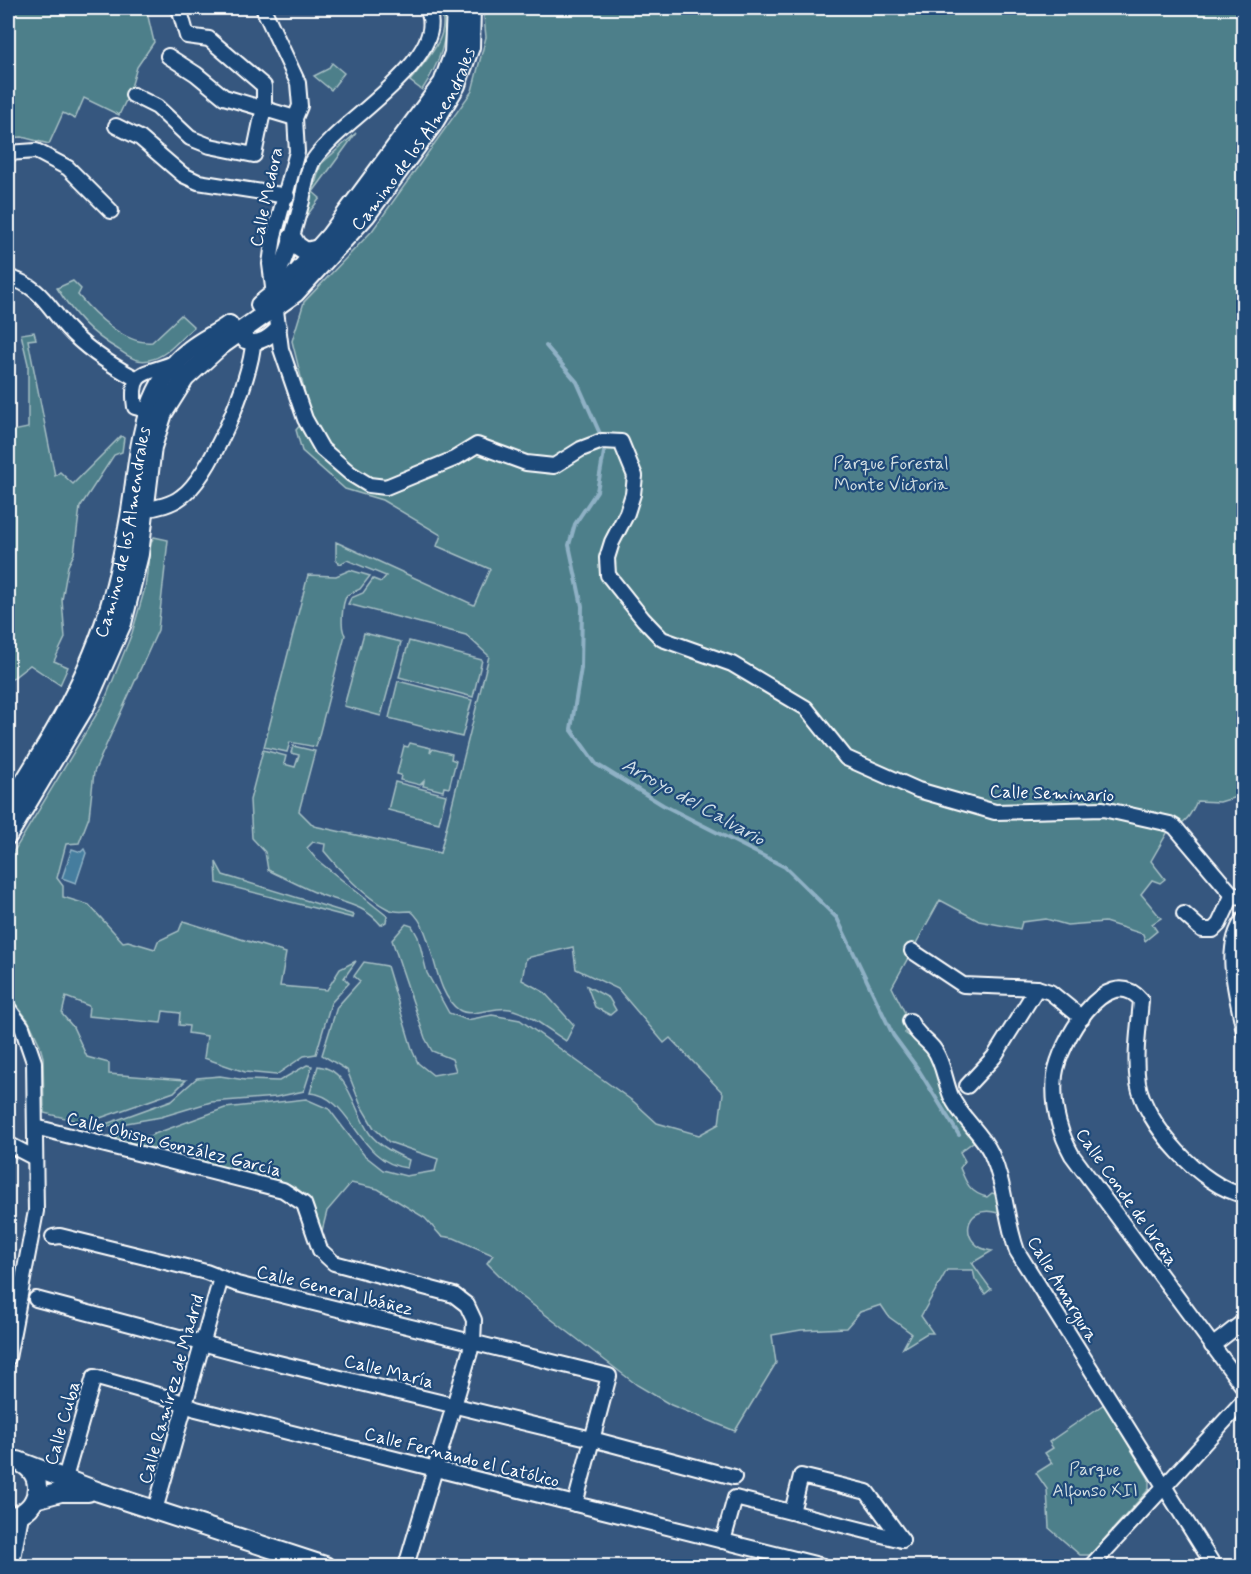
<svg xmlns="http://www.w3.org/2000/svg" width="1251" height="1574" font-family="Mynerve,sans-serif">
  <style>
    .green { fill: #4e7f8a; stroke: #a6bfc4; stroke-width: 1.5 }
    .water { fill: #447d9e; stroke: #8fb1c5; stroke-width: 1.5 }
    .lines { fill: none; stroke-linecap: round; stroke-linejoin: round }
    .stream { stroke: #8fb1c5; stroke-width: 4 }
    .minor-casing { stroke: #fff; stroke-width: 18 }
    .major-casing { stroke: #fff; stroke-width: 22 }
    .minor { stroke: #1f4a7a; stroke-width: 14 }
    .major { stroke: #1f4a7a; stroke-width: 18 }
    .labels { text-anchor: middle; stroke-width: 4.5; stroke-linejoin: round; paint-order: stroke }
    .street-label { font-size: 18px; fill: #fff; stroke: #1f4a7a }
    .park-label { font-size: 18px; fill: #d3dfe2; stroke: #1f4a7a }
    .water-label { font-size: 20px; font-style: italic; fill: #d0dee7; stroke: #1f4a7a }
  </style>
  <rect width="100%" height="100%" fill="#36577f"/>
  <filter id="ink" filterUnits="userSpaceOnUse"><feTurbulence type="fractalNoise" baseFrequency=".0167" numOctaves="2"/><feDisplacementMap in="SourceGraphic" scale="12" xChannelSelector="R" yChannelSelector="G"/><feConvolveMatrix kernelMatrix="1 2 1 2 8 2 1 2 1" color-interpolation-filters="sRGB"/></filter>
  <g filter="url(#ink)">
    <!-- green -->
    <g class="green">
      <polygon points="8,8 146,8 154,42 137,67 129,94 119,115 84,98 75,119 63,113 49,144 22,137 8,138"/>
      <path d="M439,8H445C449,39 439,64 422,90L410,81C425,61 454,34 439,8Z"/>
      <path d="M483,8H1243V795L1220,802L1197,801C1191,814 1186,825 1170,828L1151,861L1165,879L1160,883L1152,880L1141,894L1161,918L1152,924L1157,931L1145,941L1143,934L1105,922L1067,925L1046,919L1022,922L1020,929L979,921L940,900L892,987L906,1015L905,1033L927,1048L977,1139L960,1152L965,1161L960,1168C966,1183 970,1193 987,1197L992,1193L996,1194L998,1213C962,1202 958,1247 992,1251L972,1263L991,1289L985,1294L975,1279L973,1270H947L921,1316L933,1333H927L903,1348L911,1333L889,1317L881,1305L860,1312L846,1328L801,1330L772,1335L776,1363L735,1431L671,1405L637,1385L516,1292L487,1263L493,1255L454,1238L441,1236L425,1218L378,1189L351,1183L327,1211L321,1235H318C316,1212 311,1194 289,1184L107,1136L141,1134L142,1141L146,1140V1137L225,1108L306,1099L329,1109L364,1155L383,1170L406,1176L435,1171L438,1159L389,1142L374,1128L361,1106L347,1070L322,1055L337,1007L360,981L354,976L364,962L387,966L413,1052L418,1063L433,1075L456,1071L452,1059L432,1051L425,1038L392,940L406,924L412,926L418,937L427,973L449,1013L467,1020L492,1015L520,1020L634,1102L657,1123L699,1135L719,1124L723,1093L670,1038L664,1043L618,989L576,969L573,947L526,958L522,980L544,992L574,1025L566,1041C548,1030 531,1014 510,1009C494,1006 472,1018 459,1010C431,991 436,931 411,911C403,911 396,913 388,909C366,898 339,870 324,851L325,844L313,842L307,848L317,860L387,916L386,922L381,925C364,904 342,903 319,894C302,887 285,878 268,870L265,852L252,838L250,800L263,750L286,756L284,764L295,767L299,755L291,753L293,746L315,751L299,811L314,826L440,853L489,656L466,635L348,604L351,598L363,593L373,579L381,582L386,576L347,560L340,564L336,560V542L474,605L490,569L437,546L441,535L382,500L345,489L302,451L296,430L310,414L292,341L304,302L372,231L472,91L486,37Z"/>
      <polygon points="332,63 344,73 331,90 314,76 328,69"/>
      <polygon points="356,133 313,192 320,198 305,218 321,164"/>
      <path d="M73,281L81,289L78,295C94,314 125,345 152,342L181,315L194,327C180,338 167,357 149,360C137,363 128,356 119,350C91,334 74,315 57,288Z"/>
      <polygon points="34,332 36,339 28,340 55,476 60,472 73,484 121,436 124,438 122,452 114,455 80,507 74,554 68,566 62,600 65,638 54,661 68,667 60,685 30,665 8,682 8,432 28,428 28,364 21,334"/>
      <polygon points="154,537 168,540 158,630 94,772 89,817 79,843 66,844 57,878 63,886 63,897 89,905 123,942 128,941 155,949 158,941 179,931 183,921 286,953 280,986 327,990 340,969 356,961 344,978 349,983 331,1003 316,1054 304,1056 276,1075 245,1072 204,1058 207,1036 188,1033 189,1026 179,1025 180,1013 163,1011 161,1023 88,1016 89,1006 66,997 62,1014 73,1027 87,1057 109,1063 109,1074 186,1080 174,1092 86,1123 44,1113 43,1057 39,1043 28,1020 8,994 8,861 104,702 132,633 145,588 151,542"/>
      <path d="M350,570L370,576L360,589L347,595C342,603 340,628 345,635L316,747L290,742L287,752L264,747L308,575L336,576Z"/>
      <polygon points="364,633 401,642 381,716 344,706"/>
      <polygon points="409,641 482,660 473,697 399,677"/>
      <polygon points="398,681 472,700 462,737 389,718"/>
      <polygon points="410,743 431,748 430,753 433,749 452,754 451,759 456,761 449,788 444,787 443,791 423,786 424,781 420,785 400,780 401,775 397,774 404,746 408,747"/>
      <polygon points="395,782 446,795 439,823 388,810"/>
      <polygon points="216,862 223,875 354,915 353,918 217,883"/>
      <polygon points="587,986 609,998 616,1010 610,1015 595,1007"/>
      <polygon points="307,1065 312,1066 304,1091 276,1097 211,1102 161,1117 92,1129 172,1100 197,1078 220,1076 245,1080 279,1081"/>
      <path d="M318,1066C350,1069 354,1113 370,1134C379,1146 396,1154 409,1160L407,1168C356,1162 353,1096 310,1093Z"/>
      <polygon points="1104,1404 1149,1479 1149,1489 1090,1555 1080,1555 1049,1528 1047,1489 1036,1473 1052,1463 1045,1453 1053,1448 1049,1442"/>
    </g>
    <!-- water -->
    <polygon class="water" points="72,849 81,852 84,849 86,853 76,883 62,878"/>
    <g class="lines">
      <!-- stream -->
      <g class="stream">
        <polyline points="546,346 577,382 601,436"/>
        <polyline points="604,452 597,491 575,524 569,545 582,606 581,668 571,729 596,764 663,805 785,867 837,918 893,1035 918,1069 959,1135"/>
      </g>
      <defs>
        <g id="minor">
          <polyline points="263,8 298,83 300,106 295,118 297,152 274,236 270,264 281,349 305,419 322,449 351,474 369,485 386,487 454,459 477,445 526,463 554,466 581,449 602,441 621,442 635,476 633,494 627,513 612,542 607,558 608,575 643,619 662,639 732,664 806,708 846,758 918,790 995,812 1103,809 1170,824 1175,827 1230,892 1244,899"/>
          <polyline points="168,56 196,74 224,97 295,118"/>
          <polyline points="133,95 157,107 190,138 210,146 254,155 264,107 264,86 209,39 187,36 179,8"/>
          <polyline points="116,126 140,138 183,175 198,182 287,196"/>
          <polyline points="8,153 36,151 68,168 111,211"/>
          <path d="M8,277C41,287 46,304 67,328C86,349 111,365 135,378"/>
          <path d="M274,284C287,257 294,230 302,201C304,190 306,176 311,165C314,157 324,147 331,140C355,114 453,50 426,8"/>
          <path d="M245,341C260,345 270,337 279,327"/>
          <path d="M158,413L135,407C129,367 148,375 176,362"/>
          <path d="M146,509C157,508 172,504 181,497C210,478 252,377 253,343"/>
          <polyline points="1184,914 1202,930 1213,930 1219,924 1233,894"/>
          <path d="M1244,919C1221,950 1238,996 1244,1032"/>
          <polyline points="912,951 963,985 1037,988 1050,992 1082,1018"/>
          <polyline points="8,1008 22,1027 34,1062 36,1211 8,1358"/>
          <path d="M910,1021C917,1036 924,1037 933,1048C943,1061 945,1082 951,1096C960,1117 981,1132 991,1153C1006,1186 1005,1218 1017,1251L1214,1566"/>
          <polyline points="967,1086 994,1057 1037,988"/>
          <polyline points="35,1127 283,1190 304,1204 320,1250 334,1263 454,1295 467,1305 474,1320 473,1342 406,1566"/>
          <polyline points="8,1144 35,1158"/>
          <path d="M1244,1195C1202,1188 1145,1124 1138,1083C1134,1056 1139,1027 1141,1000C1106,960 1059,1044 1055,1075C1052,1104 1058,1130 1072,1155L1244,1388"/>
          <polyline points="53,1237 60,1236 206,1272 237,1284 609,1376 575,1504"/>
          <polyline points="36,1299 266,1360 592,1439 734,1477"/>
          <polyline points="1212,1346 1244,1321"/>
          <polyline points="65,1478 94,1377 172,1399 196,1409 823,1566"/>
          <polyline points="155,1510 221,1278"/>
          <polyline points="792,1512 801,1476 867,1492 902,1540"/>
          <polyline points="723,1541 735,1498 902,1540"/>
          <polyline points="1091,1566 1244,1400"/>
        </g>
        <g id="major">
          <polyline points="292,238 297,246 306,252 319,249"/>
          <polyline points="260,305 290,281 330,236 443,83 454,53 456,8"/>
          <path id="s1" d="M8,808C46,748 84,687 106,619C117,585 124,551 130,517C140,459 139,389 190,350C202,340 217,334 229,325"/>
          <path id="s2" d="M8,835L85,706L122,623L139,554L152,447L163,413L185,378L220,346L295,293L366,215L432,125L456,85L470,47L471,8"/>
          <polyline points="18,1461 99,1492 325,1566"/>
          <polyline points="35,1499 61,1492 88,1492"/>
          <path d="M8,1516C36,1517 49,1479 23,1464"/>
          <polyline points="10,1563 19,1515"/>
        </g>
      </defs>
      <!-- minor casing -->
      <use href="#minor" class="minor-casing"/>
      <!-- major casing -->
      <use href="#major" class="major-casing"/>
      <!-- minor -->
      <use href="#minor" class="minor"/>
      <!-- major -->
      <use href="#major" class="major"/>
    </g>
  </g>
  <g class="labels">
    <!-- street labels -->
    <g class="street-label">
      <text dy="6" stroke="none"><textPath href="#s2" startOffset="832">Camino de los Almendrales</textPath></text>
      <text transform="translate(266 197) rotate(-78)" y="6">Calle Medora</text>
      <text dy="6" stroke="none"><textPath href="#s1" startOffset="302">Camino de los Almendrales</textPath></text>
      <text transform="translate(1052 793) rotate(2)" y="6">Calle Seminario</text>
      <text transform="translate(174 1144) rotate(14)" y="6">Calle Obispo González García</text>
      <text transform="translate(1127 1197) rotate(55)" y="6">Calle Conde de Ureña</text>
      <text transform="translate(1063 1289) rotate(59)" y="6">Calle Amargura</text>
      <text transform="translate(335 1290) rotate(14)" y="6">Calle General Ibáñez</text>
      <text transform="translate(389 1371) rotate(14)" y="6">Calle María</text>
      <text transform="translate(171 1389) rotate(-74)" y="6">Calle Ramírez de Madrid</text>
      <text transform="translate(62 1423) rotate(-74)" y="6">Calle Cuba</text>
      <text transform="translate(462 1457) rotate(14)" y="6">Calle Fernando el Católico</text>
    </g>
    <!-- park labels -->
    <g class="park-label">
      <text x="891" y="469">Parque Forestal<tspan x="891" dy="21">Monte Victoria</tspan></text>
      <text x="1095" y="1475">Parque<tspan x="1095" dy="21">Alfonso XII</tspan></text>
    </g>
    <!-- water labels -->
    <g class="water-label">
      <text transform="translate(694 801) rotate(29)" y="7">Arroyo del Calvario</text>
    </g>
  </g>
  <!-- margin -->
  <rect width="1251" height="1574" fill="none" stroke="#1f4a7a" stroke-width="30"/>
  <rect x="15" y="15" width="1221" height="1544" fill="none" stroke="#fff" stroke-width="2" filter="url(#ink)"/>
</svg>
